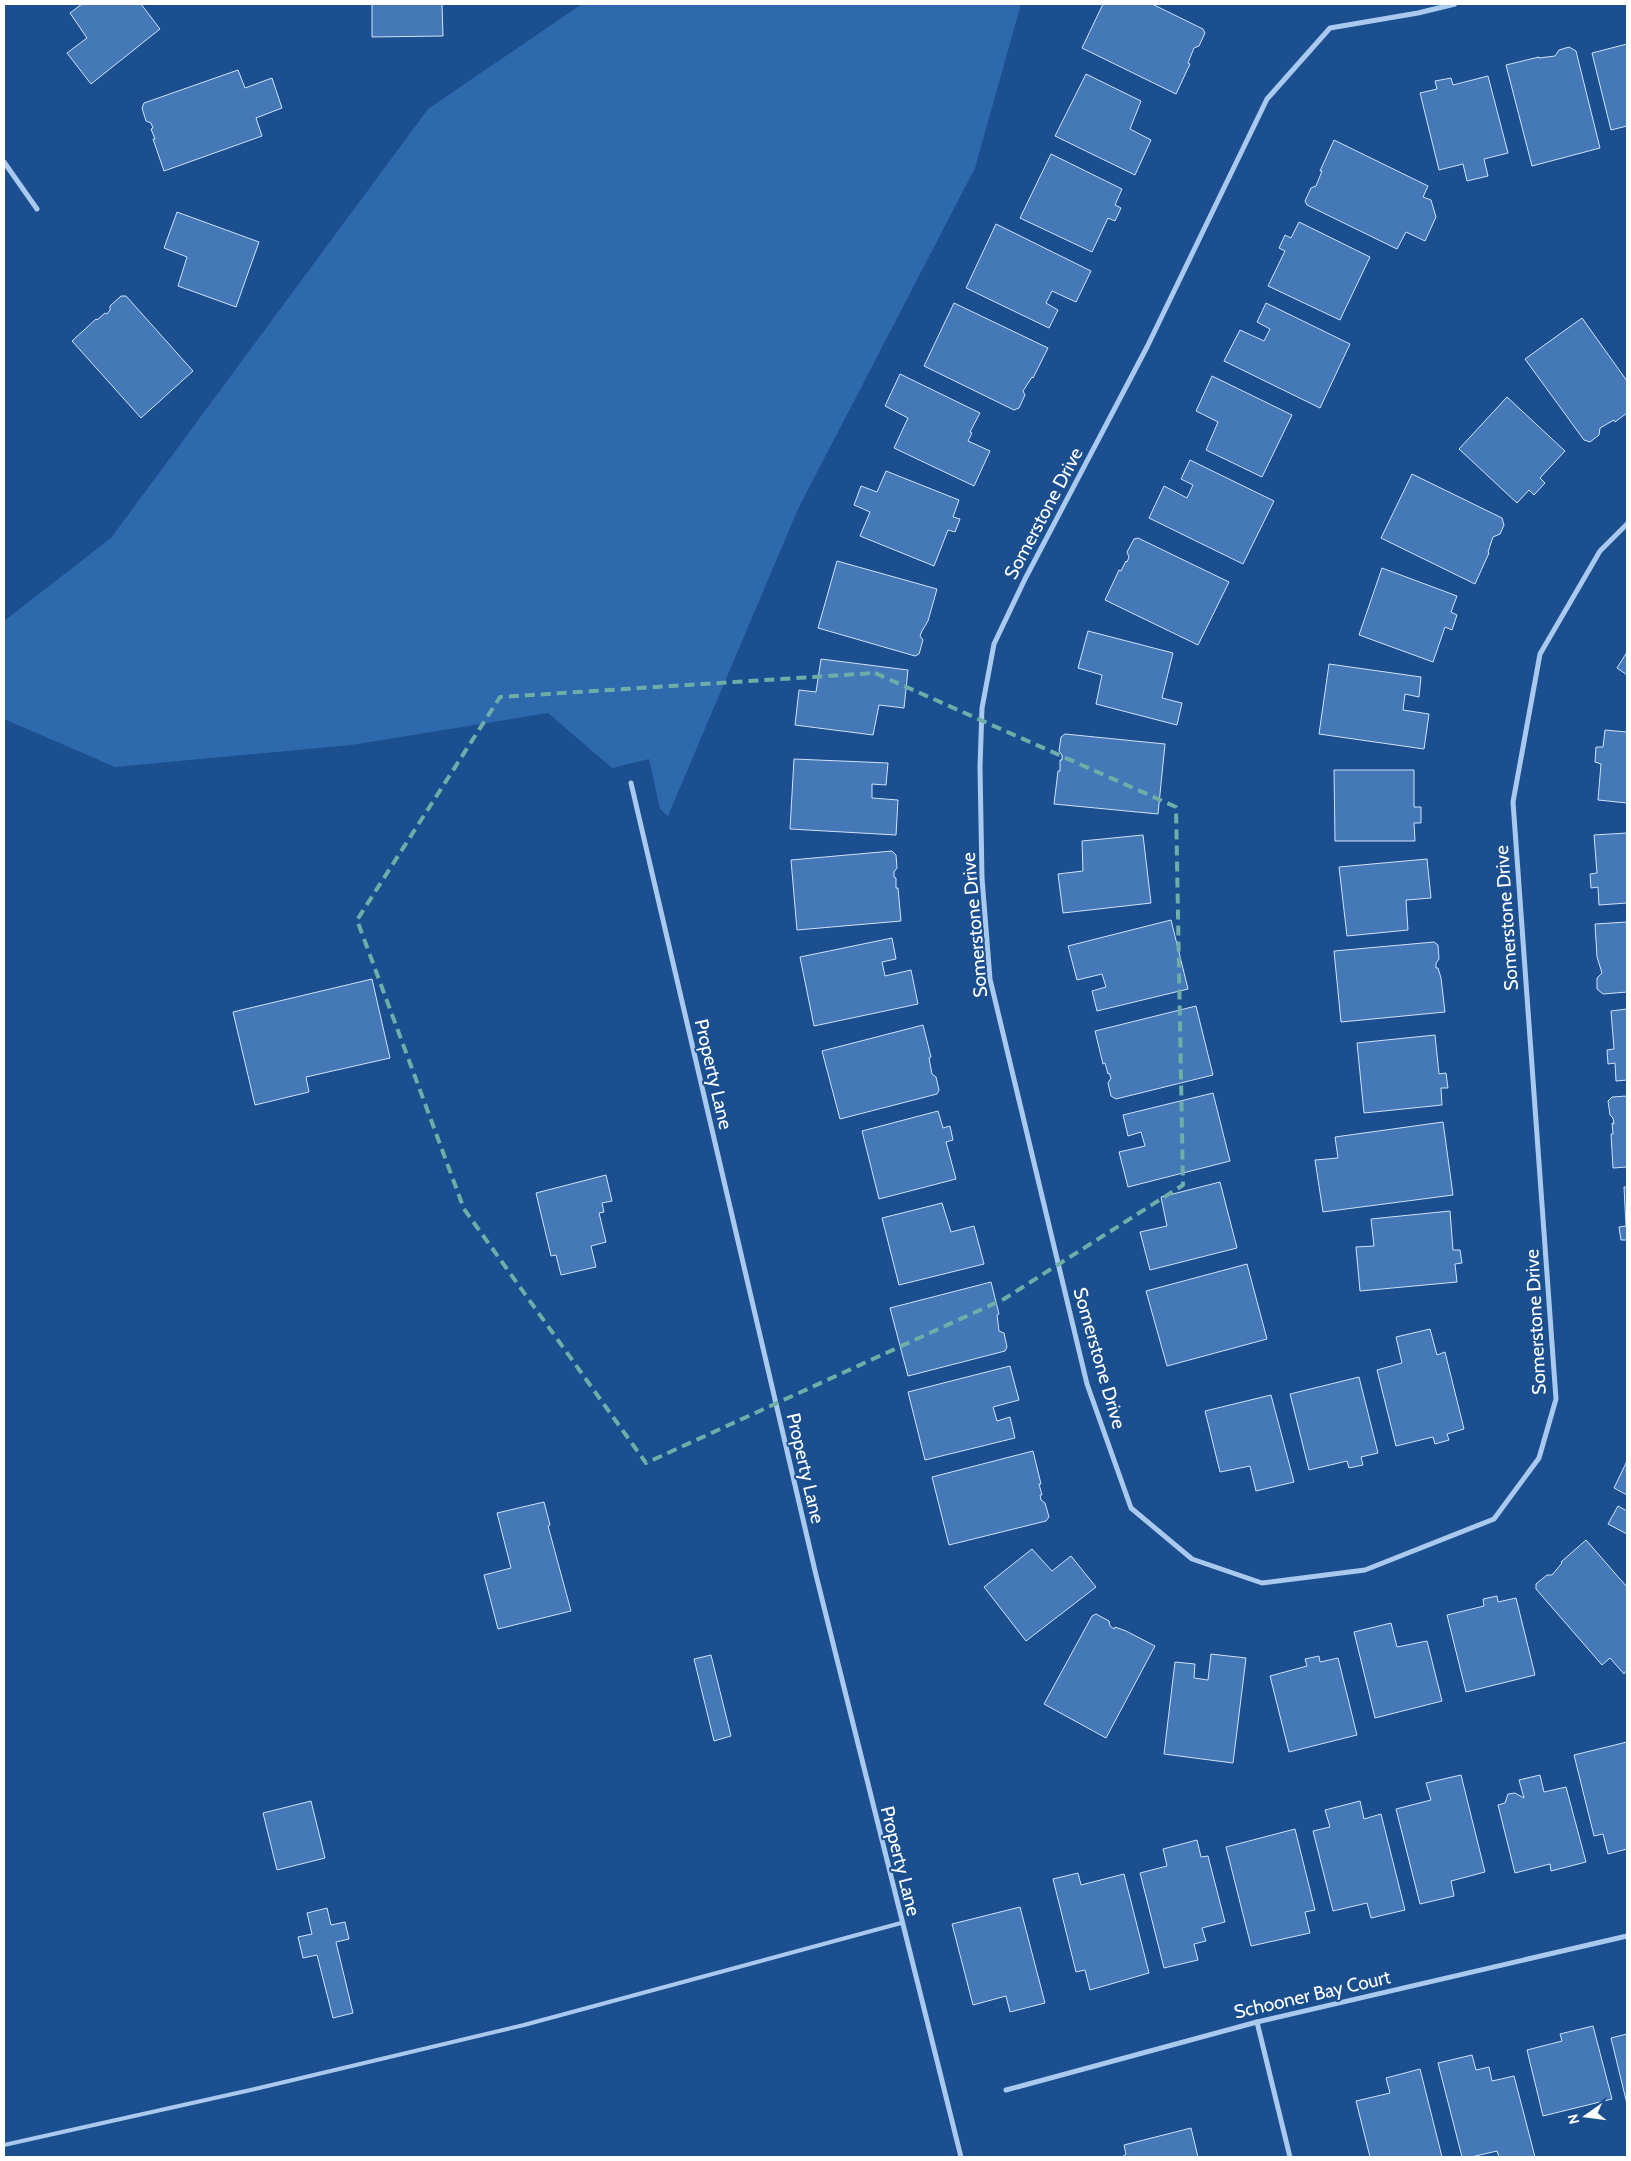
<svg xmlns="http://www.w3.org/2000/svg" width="1631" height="2161" font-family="Cabin,sans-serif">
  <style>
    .green { fill: #2e69ad }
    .building { fill: #4478b7; stroke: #cfe3fa }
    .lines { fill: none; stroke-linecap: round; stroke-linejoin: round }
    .lane { stroke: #a9c9ee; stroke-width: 4 }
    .street { stroke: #a9c9ee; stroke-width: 5 }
    .marked { fill: none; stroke: #6fada8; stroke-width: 4; stroke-dasharray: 10 6; stroke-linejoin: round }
    .labels { text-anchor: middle; stroke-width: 4; stroke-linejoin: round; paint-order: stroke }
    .street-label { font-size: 19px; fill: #fff; stroke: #1b4f8f }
  </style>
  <rect width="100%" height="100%" fill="#1b4f8f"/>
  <!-- green -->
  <polygon class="green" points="582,4 1021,4 975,168 798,509 668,816 660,809 649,759 612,768 548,713 351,745 115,767 4,719 4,621 111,538 428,109"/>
  <!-- building -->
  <g class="building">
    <polygon points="82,4 141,4 160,29 91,84 67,53 87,38 70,13"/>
    <polygon points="372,4 442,4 443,36 372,37"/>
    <polygon points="1103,4 1152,4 1203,29 1205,33 1199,46 1194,48 1188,63 1190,64 1176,94 1082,48"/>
    <polygon points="1627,44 1627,126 1611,130 1592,53"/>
    <polygon points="1569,47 1576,51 1600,148 1532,166 1506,65 1539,57 1539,58 1555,56 1559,50"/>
    <polygon points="238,70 245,88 272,78 282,108 256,118 262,136 164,171 153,139 155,139 151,129 153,128 151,123 146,121 142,108 144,103"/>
    <polygon points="1086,74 1141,101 1130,129 1151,140 1135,175 1055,136"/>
    <polygon points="1488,76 1508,153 1484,159 1488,176 1467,181 1463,164 1439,170 1420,93 1437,89 1435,81 1451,78 1453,85"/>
    <polygon points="1334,140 1428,186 1423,197 1431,200 1436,217 1425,241 1406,232 1397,249 1307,205 1305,201 1311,188 1316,186 1322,171 1320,171"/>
    <polygon points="1051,154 1122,189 1115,205 1121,208 1115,221 1108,218 1092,252 1020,218"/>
    <polygon points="177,212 259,242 236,307 178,286 187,257 164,248"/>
    <polygon points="1299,222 1370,257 1340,320 1268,286 1285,251 1279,248 1285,235 1291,238"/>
    <polygon points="996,224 1091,271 1076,302 1052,291 1046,303 1058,310 1049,328 966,288"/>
    <polygon points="121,296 126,296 193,371 141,418 72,341 96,319 97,320 105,313 107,314 110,310 110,306"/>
    <polygon points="954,303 1048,348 1033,378 1032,377 1023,391 1025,395 1019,408 1014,410 924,366"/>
    <polygon points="1266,303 1350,344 1320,408 1224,361 1240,330 1264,341 1270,329 1257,322"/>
    <polygon points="1582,318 1627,381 1627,413 1615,422 1614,420 1600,428 1599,435 1590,442 1584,440 1525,359"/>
    <polygon points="900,374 980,413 970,432 972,433 968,441 990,451 974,486 894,448 908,418 885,406"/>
    <polygon points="1212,376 1292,415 1262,477 1206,450 1218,422 1196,411"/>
    <polygon points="1507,397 1565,451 1540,478 1545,483 1534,495 1529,490 1517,503 1459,449"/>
    <polygon points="1190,460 1274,501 1243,564 1149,518 1164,486 1187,498 1193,485 1181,479"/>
    <polygon points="886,471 959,500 953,517 960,519 955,532 948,530 934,566 860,536 870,512 854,505 861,486 877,492"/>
    <polygon points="1412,474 1502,518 1504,525 1500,534 1493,537 1488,552 1489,553 1475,584 1381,538"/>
    <polygon points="1138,538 1229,582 1198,645 1105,600 1119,570 1121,571 1126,561 1127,562 1129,557 1127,552 1134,539"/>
    <polygon points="837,561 937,589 928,621 922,631 920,636 923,640 919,654 915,656 818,628"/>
    <polygon points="1382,568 1457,596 1451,612 1457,615 1452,630 1445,627 1433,662 1359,635"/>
    <polygon points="1088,631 1173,653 1162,698 1182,703 1177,725 1096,704 1102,675 1078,668"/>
    <polygon points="1627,652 1627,675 1617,668"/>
    <polygon points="821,659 908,670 904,708 879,705 873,735 795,725 799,690 816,692"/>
    <polygon points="1329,664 1421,677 1419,697 1405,694 1403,710 1429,714 1424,749 1319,734"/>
    <polygon points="1605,730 1627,732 1627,803 1598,800 1601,764 1595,762 1596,747 1603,747"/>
    <polygon points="1065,734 1165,744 1158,814 1054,804 1058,771 1060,771 1060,760 1062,760 1062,755 1059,751 1061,737"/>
    <polygon points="794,759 888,763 886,785 872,784 872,798 898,800 896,835 790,829"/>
    <polygon points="1334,770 1414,770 1414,807 1421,807 1421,823 1414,823 1415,841 1335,841"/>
    <polygon points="1627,833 1627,903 1599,905 1598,887 1591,888 1590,874 1597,873 1594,835"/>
    <polygon points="1143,835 1151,903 1063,913 1058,874 1083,871 1082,841"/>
    <polygon points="892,851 896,855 897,868 894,872 894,877 896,878 896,888 898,888 901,921 797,930 791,860"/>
    <polygon points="1427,859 1431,898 1406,900 1408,930 1347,936 1339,867"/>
    <polygon points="1171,920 1188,989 1097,1011 1092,991 1106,987 1102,974 1077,980 1068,946"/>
    <polygon points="1627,922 1627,992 1603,994 1597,989 1597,978 1602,973 1597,957 1595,924"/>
    <polygon points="892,938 896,959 882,962 885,976 911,970 918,1004 814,1026 800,957"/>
    <polygon points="1434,942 1438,945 1439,959 1436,963 1436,968 1438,968 1441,978 1445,1012 1341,1022 1334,951"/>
    <polygon points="372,979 390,1058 306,1077 309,1092 255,1105 233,1012"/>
    <polygon points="1196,1006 1213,1075 1116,1099 1111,1096 1108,1083 1111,1078 1109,1073 1108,1074 1105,1063 1103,1064 1095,1031"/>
    <polygon points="1627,1009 1627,1080 1616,1081 1615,1063 1608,1064 1607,1050 1614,1049 1611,1011"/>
    <polygon points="923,1025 931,1057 929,1058 932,1074 936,1077 939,1090 937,1094 840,1119 822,1051"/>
    <polygon points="1435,1035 1439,1074 1446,1073 1448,1088 1441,1088 1442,1105 1364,1113 1357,1043"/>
    <polygon points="1213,1093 1230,1161 1128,1187 1119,1152 1145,1146 1141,1132 1128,1136 1123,1115"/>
    <polygon points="1627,1096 1627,1167 1613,1168 1611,1134 1613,1134 1612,1123 1614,1124 1613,1118 1610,1115 1608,1101 1612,1097"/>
    <polygon points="938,1111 943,1128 950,1126 953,1140 946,1142 956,1179 879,1199 862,1131"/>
    <polygon points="1443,1122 1453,1195 1323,1212 1315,1160 1338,1158 1335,1137"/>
    <polygon points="606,1175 612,1201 602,1203 604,1212 599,1213 606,1242 591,1246 596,1267 561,1275 556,1255 551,1256 536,1193"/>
    <polygon points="1220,1182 1237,1248 1150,1270 1140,1232 1167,1226 1161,1197"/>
    <polygon points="1624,1187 1627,1187 1627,1242 1627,1240 1621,1240 1619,1227 1626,1226"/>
    <polygon points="942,1203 951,1232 974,1226 984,1264 899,1285 882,1218"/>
    <polygon points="1450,1211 1453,1250 1460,1250 1462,1263 1455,1264 1457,1282 1360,1291 1356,1247 1374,1246 1371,1219"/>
    <polygon points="1247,1264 1267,1339 1167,1366 1146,1291"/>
    <polygon points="991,1282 999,1314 997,1315 999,1331 1004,1333 1007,1347 1005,1351 908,1376 890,1308"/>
    <polygon points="1430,1329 1437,1355 1445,1352 1464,1429 1447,1434 1449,1440 1435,1444 1433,1437 1396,1446 1377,1370 1402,1363 1396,1337"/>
    <polygon points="1010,1366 1019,1400 993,1407 997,1421 1010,1417 1015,1438 925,1460 908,1392"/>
    <polygon points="1359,1377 1378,1453 1361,1457 1363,1465 1349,1468 1347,1461 1309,1470 1290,1394"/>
    <polygon points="1271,1395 1294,1482 1256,1491 1250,1466 1220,1472 1205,1411"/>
    <polygon points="1033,1451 1041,1484 1039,1484 1042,1495 1040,1495 1041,1500 1045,1503 1049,1517 1046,1521 949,1545 932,1477"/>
    <polygon points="1627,1461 1627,1495 1614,1488"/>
    <polygon points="544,1502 550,1525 548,1526 571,1611 498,1629 484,1575 511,1568 497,1513"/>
    <polygon points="1618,1506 1627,1511 1627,1534 1608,1524"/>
    <polygon points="1586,1540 1627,1587 1627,1670 1624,1674 1610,1658 1602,1665 1536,1589 1536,1584 1547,1575 1552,1575 1562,1563 1561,1562"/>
    <polygon points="1032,1549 1052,1571 1071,1556 1096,1587 1026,1641 984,1587"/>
    <polygon points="1497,1596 1498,1602 1516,1598 1535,1675 1466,1692 1447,1615 1484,1606 1483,1599"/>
    <polygon points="1096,1614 1109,1621 1110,1626 1114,1629 1115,1627 1126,1631 1155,1646 1106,1738 1044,1704 1092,1616"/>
    <polygon points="1391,1623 1397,1647 1427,1641 1442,1701 1375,1718 1354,1632"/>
    <polygon points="1211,1654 1246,1658 1233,1763 1164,1754 1175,1662 1195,1664 1194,1678 1208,1680"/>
    <polygon points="711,1655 731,1736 714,1741 694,1659"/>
    <polygon points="1319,1656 1320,1662 1338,1658 1357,1735 1289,1752 1270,1676 1307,1666 1305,1659"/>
    <polygon points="1627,1742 1627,1849 1608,1854 1603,1834 1594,1836 1574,1755"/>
    <polygon points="1461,1775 1485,1872 1451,1881 1454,1896 1420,1904 1396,1809 1431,1800 1426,1783"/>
    <polygon points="1540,1775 1544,1792 1566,1787 1586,1862 1551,1871 1550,1864 1515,1873 1498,1805 1505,1803 1508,1794 1515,1793 1524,1798 1519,1780"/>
    <polygon points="311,1801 325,1858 277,1870 263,1813"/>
    <polygon points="1360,1801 1364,1819 1381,1814 1405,1910 1371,1918 1367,1903 1333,1911 1313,1831 1330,1827 1325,1810"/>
    <polygon points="1295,1829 1315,1910 1305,1912 1310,1933 1251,1946 1226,1847"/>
    <polygon points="1197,1840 1201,1857 1208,1856 1225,1922 1202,1928 1206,1941 1194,1944 1198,1960 1164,1968 1140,1873 1167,1866 1163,1849"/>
    <polygon points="1078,1873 1081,1885 1124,1874 1149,1973 1090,1990 1085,1970 1076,1972 1053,1879"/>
    <polygon points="1020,1907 1045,2003 1010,2012 1006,1996 973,2005 952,1924"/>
    <polygon points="327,1908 331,1925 345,1922 349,1939 336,1942 353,2013 333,2018 317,1955 303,1958 298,1937 312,1934 307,1913"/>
    <polygon points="1593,2026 1612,2099 1543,2116 1527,2050 1562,2041 1560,2034"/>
    <polygon points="1627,2034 1627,2104 1611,2038"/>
    <polygon points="1472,2055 1476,2070 1489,2067 1492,2081 1514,2076 1535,2157 1499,2157 1497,2151 1471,2157 1462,2157 1438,2063"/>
    <polygon points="1420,2069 1442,2157 1370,2157 1356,2101 1390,2093 1386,2078"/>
    <polygon points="1191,2128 1198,2157 1122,2157 1126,2154 1124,2145"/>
  </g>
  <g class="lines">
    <!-- lane -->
    <polyline class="lane" points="4,2145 255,2089 524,2025 901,1923"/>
    <!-- street -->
    <g class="street">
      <polyline points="1455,4 1418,13 1330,28 1267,99 1147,347 1025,579 994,644 982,708 980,767 982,878 990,979 1087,1384 1131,1508 1192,1559 1262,1583 1365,1570 1494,1519 1539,1458 1556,1399 1513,802 1540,654 1600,551 1627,524"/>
      <polyline points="4,162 37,209"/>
      <polyline points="631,783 816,1575 961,2157"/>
      <polyline points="1257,2022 1290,2157"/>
      <polyline points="1006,2090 1257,2022 1627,1936"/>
    </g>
  </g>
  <!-- marked area -->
  <path class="marked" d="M875,673L1176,807L1183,1185L1004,1299L646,1463L464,1209L357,920L500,697Z"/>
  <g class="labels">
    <!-- street labels -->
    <g class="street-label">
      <text transform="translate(1043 513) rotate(-62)" y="7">Somerstone Drive</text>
      <text transform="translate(1506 918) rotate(-94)" y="7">Somerstone Drive</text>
      <text transform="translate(974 925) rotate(-95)" y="7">Somerstone Drive</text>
      <text transform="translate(714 1074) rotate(77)" y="7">Property Lane</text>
      <text transform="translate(1535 1322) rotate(-93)" y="7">Somerstone Drive</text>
      <text transform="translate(1100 1358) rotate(74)" y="7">Somerstone Drive</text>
      <text transform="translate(806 1468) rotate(77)" y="7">Property Lane</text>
      <text transform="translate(901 1861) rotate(76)" y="7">Property Lane</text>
      <text transform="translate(1312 1994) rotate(-13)" y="7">Schooner Bay Court</text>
    </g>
  </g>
  <!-- border -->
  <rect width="1631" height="2161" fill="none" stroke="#ffffff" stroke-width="10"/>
  <!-- north arrow -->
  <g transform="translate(1586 2116) rotate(256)" stroke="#1b4f8f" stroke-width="4" paint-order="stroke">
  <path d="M0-4L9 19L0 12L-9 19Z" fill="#ffffff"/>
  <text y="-8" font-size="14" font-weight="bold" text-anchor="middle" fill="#ffffff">N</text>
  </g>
</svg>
